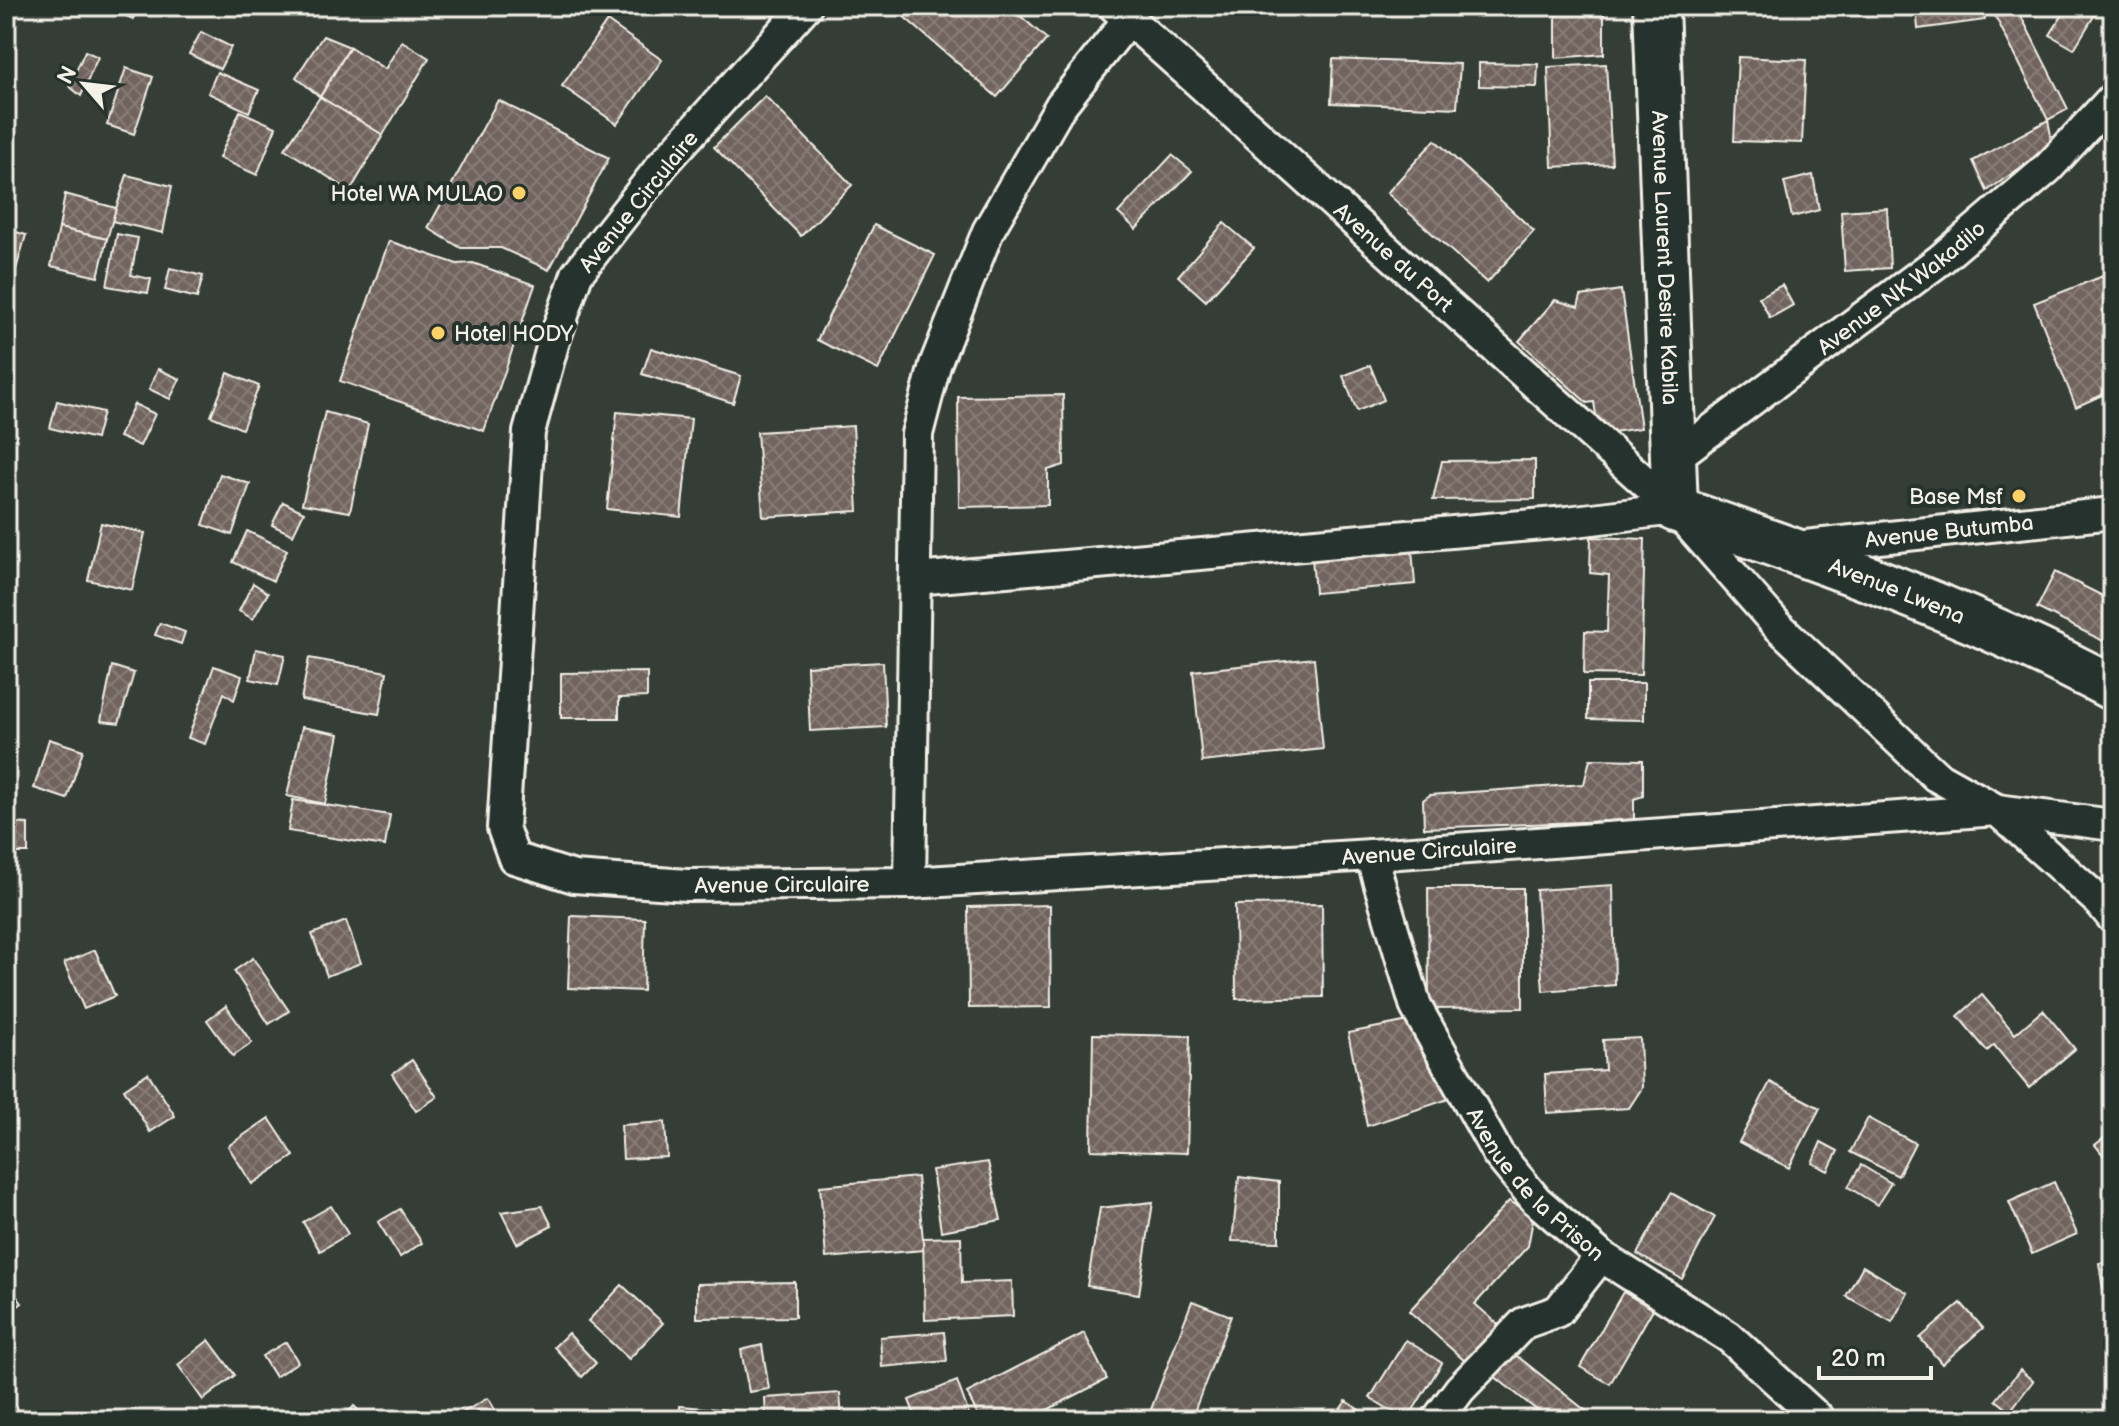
<svg xmlns="http://www.w3.org/2000/svg" width="2119" height="1426" font-family="'Balsamiq Sans',sans-serif">
  <style>
    .building { fill: url(#building-cross-hatch); stroke: #f4f1e8; stroke-width: 2 }
    .lines { fill: none; stroke-linecap: round; stroke-linejoin: round }
    .street-casing { stroke: #f4f1e8; stroke-width: 36 }
    .secondary-casing { stroke: #f4f1e8; stroke-width: 50 }
    .street { stroke: #26332d; stroke-width: 30 }
    .secondary { stroke: #26332d; stroke-width: 44 }
    .poi-dot { fill: #ffd166; stroke: #26332d; stroke-width: 3 }
    .labels { text-anchor: middle; stroke-width: 8; stroke-linejoin: round; paint-order: stroke }
    .poi-label { font-size: 22px; fill: #f4f1e8; stroke: #26332d; text-anchor: end }
    .street-label { font-size: 22px; fill: #f4f1e8; stroke: #26332d }
  </style>
  <defs>
    <pattern id="building-cross-hatch" width="8" height="8" patternUnits="userSpaceOnUse" patternTransform="scale(2)"><rect width="8" height="8" fill="#71645e"/><path d="M0 0l8 8M0 8l8-8" fill="none" stroke="#867b75"/></pattern>
  </defs>
  <rect width="100%" height="100%" fill="#353d37"/>
  <filter id="ink" filterUnits="userSpaceOnUse"><feTurbulence type="fractalNoise" baseFrequency=".0125" numOctaves="2"/><feDisplacementMap in="SourceGraphic" scale="16" xChannelSelector="R" yChannelSelector="G"/><feConvolveMatrix kernelMatrix="1 2 1 2 8 2 1 2 1" color-interpolation-filters="sRGB"/></filter>
  <g filter="url(#ink)">
    <!-- building -->
    <g class="building">
      <polygon points="103,6 139,6 133,19"/>
      <polygon points="898,6 1009,6 1047,39 997,97 895,9"/>
      <polygon points="1556,6 1604,6 1604,54 1556,58"/>
      <polygon points="1916,6 1983,6 1985,20 1918,29"/>
      <polygon points="1990,6 2016,6 2068,109 2048,120"/>
      <polygon points="2068,6 2100,6 2074,49 2050,35"/>
      <polygon points="607,21 662,60 617,124 562,86"/>
      <polygon points="201,32 231,47 220,69 189,54"/>
      <polygon points="323,36 350,47 320,97 296,77"/>
      <polygon points="402,41 429,58 383,135 320,97 350,47 385,69"/>
      <polygon points="85,51 98,57 81,96 69,86"/>
      <polygon points="1738,57 1806,60 1802,143 1734,141"/>
      <polygon points="1333,59 1460,64 1457,108 1331,103"/>
      <polygon points="1479,63 1538,64 1537,87 1479,86"/>
      <polygon points="1606,64 1612,164 1552,167 1548,67"/>
      <polygon points="126,68 153,77 134,134 107,125"/>
      <polygon points="217,72 259,90 249,112 208,93"/>
      <polygon points="765,96 852,185 801,236 714,147"/>
      <polygon points="320,97 383,135 350,191 285,149"/>
      <polygon points="498,100 609,158 549,270 501,248 461,248 428,228"/>
      <polygon points="240,111 276,127 257,175 219,158"/>
      <polygon points="2048,120 2052,141 2027,163 1987,191 1973,161"/>
      <polygon points="1435,140 1534,231 1487,283 1387,193"/>
      <polygon points="1172,155 1192,171 1136,229 1118,213"/>
      <polygon points="127,175 172,186 163,233 112,221"/>
      <polygon points="1813,175 1819,210 1792,217 1784,182"/>
      <polygon points="65,194 116,208 107,239 59,228"/>
      <polygon points="1887,208 1890,268 1845,271 1841,211"/>
      <polygon points="1224,223 1254,248 1206,301 1178,276"/>
      <polygon points="874,225 935,255 878,370 817,340"/>
      <polygon points="59,228 107,239 98,277 51,266"/>
      <polygon points="6,229 26,235 12,283 6,281"/>
      <polygon points="117,234 138,238 131,275 151,279 148,293 107,286"/>
      <polygon points="389,241 457,264 473,263 535,285 484,431 340,381"/>
      <polygon points="170,268 203,276 197,298 165,290"/>
      <polygon points="2113,272 2113,390 2076,407 2034,303"/>
      <polygon points="1782,285 1793,305 1770,318 1759,297"/>
      <polygon points="1621,290 1641,428 1599,434 1594,402 1587,403 1519,341 1555,300 1578,307 1581,296"/>
      <polygon points="651,348 741,376 733,403 642,374"/>
      <polygon points="1370,365 1384,400 1357,411 1343,376"/>
      <polygon points="158,369 180,379 170,399 149,389"/>
      <polygon points="228,373 259,386 242,429 211,416"/>
      <polygon points="1063,395 1064,465 1048,470 1048,505 959,507 958,397"/>
      <polygon points="57,401 103,412 96,439 50,428"/>
      <polygon points="134,404 155,414 140,446 119,437"/>
      <polygon points="325,412 368,424 350,512 302,504"/>
      <polygon points="617,412 691,419 681,517 607,509"/>
      <polygon points="853,426 858,511 763,517 757,432"/>
      <polygon points="1535,460 1535,499 1433,500 1442,461"/>
      <polygon points="220,474 250,484 232,535 203,525"/>
      <polygon points="283,502 304,512 293,535 272,525"/>
      <polygon points="101,523 145,533 132,590 88,580"/>
      <polygon points="247,531 287,550 273,581 233,562"/>
      <polygon points="1591,537 1645,539 1641,675 1584,674 1585,631 1607,632 1609,575 1590,573"/>
      <polygon points="1411,538 1415,584 1315,593 1311,546"/>
      <polygon points="2055,572 2113,601 2113,646 2037,608"/>
      <polygon points="253,583 268,593 253,619 239,611"/>
      <polygon points="160,623 185,632 181,644 155,635"/>
      <polygon points="256,649 285,655 278,685 250,679"/>
      <polygon points="309,658 387,672 379,714 301,700"/>
      <polygon points="1314,658 1323,749 1202,762 1193,671"/>
      <polygon points="883,662 886,727 810,731 807,666"/>
      <polygon points="112,666 134,673 119,723 101,721"/>
      <polygon points="214,666 242,676 234,700 224,693 205,744 188,738"/>
      <polygon points="647,672 647,697 619,698 619,718 561,718 561,673"/>
      <polygon points="1588,683 1644,683 1644,720 1588,719"/>
      <polygon points="302,727 339,734 325,804 287,796"/>
      <polygon points="49,739 83,750 67,799 34,788"/>
      <polygon points="1590,759 1643,760 1643,796 1634,799 1634,820 1424,828 1423,800 1430,795 1584,784"/>
      <polygon points="293,800 390,815 385,846 288,831"/>
      <polygon points="11,823 28,824 28,853 12,853"/>
      <polygon points="1613,885 1615,985 1543,991 1536,890"/>
      <polygon points="1428,888 1523,888 1523,1008 1429,1009"/>
      <polygon points="1322,904 1323,997 1236,999 1235,905"/>
      <polygon points="1050,905 1051,1007 969,1008 968,907"/>
      <polygon points="571,916 645,919 643,991 568,988"/>
      <polygon points="346,921 361,963 327,976 312,934"/>
      <polygon points="95,950 115,996 84,1009 64,963"/>
      <polygon points="253,958 289,1011 269,1024 234,971"/>
      <polygon points="1982,995 2015,1034 2043,1010 2075,1049 2029,1088 1994,1045 1987,1051 1958,1016"/>
      <polygon points="226,1006 252,1043 233,1056 207,1020"/>
      <polygon points="1409,1021 1449,1099 1367,1126 1348,1033"/>
      <polygon points="1093,1034 1190,1036 1187,1153 1091,1150"/>
      <polygon points="1640,1038 1642,1088 1629,1108 1547,1113 1545,1074 1605,1070 1603,1040"/>
      <polygon points="412,1060 437,1097 416,1111 392,1074"/>
      <polygon points="148,1073 175,1116 150,1132 124,1089"/>
      <polygon points="1770,1082 1820,1108 1789,1168 1739,1142"/>
      <polygon points="269,1118 294,1156 252,1184 228,1146"/>
      <polygon points="1868,1118 1915,1143 1898,1176 1850,1152"/>
      <polygon points="665,1122 667,1157 623,1159 621,1125"/>
      <polygon points="2113,1131 2113,1167 2095,1145"/>
      <polygon points="1821,1142 1838,1151 1828,1171 1812,1163"/>
      <polygon points="988,1162 1001,1220 941,1231 932,1170"/>
      <polygon points="1861,1165 1891,1183 1877,1205 1848,1187"/>
      <polygon points="917,1177 924,1250 826,1258 820,1186"/>
      <polygon points="1239,1177 1279,1182 1279,1242 1232,1241"/>
      <polygon points="2054,1182 2077,1234 2032,1254 2009,1202"/>
      <polygon points="1671,1193 1715,1217 1682,1279 1637,1254"/>
      <polygon points="1509,1201 1534,1214 1528,1246 1475,1304 1499,1325 1466,1362 1409,1311"/>
      <polygon points="1153,1202 1139,1294 1087,1286 1100,1208"/>
      <polygon points="331,1206 348,1234 320,1251 303,1222"/>
      <polygon points="542,1206 552,1226 517,1244 501,1212"/>
      <polygon points="400,1209 422,1243 400,1257 378,1222"/>
      <polygon points="961,1237 962,1283 1012,1281 1013,1316 925,1320 923,1238"/>
      <polygon points="2113,1261 2113,1287 2103,1289 2099,1263"/>
      <polygon points="1863,1266 1908,1293 1892,1322 1846,1296"/>
      <polygon points="795,1282 795,1317 697,1318 697,1284"/>
      <polygon points="6,1283 22,1303 6,1315"/>
      <polygon points="622,1285 663,1323 629,1359 588,1321"/>
      <polygon points="1623,1292 1653,1309 1610,1384 1580,1367"/>
      <polygon points="1192,1301 1231,1316 1194,1412 1200,1420 1147,1420"/>
      <polygon points="1961,1303 1983,1328 1942,1364 1920,1338"/>
      <polygon points="944,1332 947,1361 882,1367 880,1337"/>
      <polygon points="568,1333 596,1363 582,1377 554,1347"/>
      <polygon points="1084,1333 1107,1379 1028,1420 980,1420 967,1393"/>
      <polygon points="209,1340 235,1375 203,1400 178,1365"/>
      <polygon points="1406,1340 1442,1363 1407,1420 1370,1398"/>
      <polygon points="286,1342 298,1362 275,1377 262,1356"/>
      <polygon points="762,1345 769,1389 749,1392 741,1350"/>
      <polygon points="1507,1348 1586,1411 1579,1420 1549,1420 1489,1372"/>
      <polygon points="2020,1370 2033,1381 2010,1411 1996,1400"/>
      <polygon points="957,1381 971,1420 917,1420 909,1400"/>
      <polygon points="840,1393 842,1420 766,1420 765,1398"/>
      <polygon points="488,1398 501,1420 456,1420 455,1417"/>
      <polygon points="1346,1401 1371,1418 1369,1420 1333,1420"/>
      <polygon points="354,1406 368,1420 342,1420"/>
      <polygon points="680,1406 743,1411 742,1420 679,1420"/>
    </g>
    <g class="lines">
      <defs>
        <g id="street">
          <path id="s1" d="M806,6L663,164L577,274L553,344L529,432L503,828L514,858L574,877L687,885L910,883L1371,855L1997,810L2113,825"/>
          <path id="s2" d="M1114,6L1675,509L1777,625L1936,776L1997,810L2100,902L2113,918"/>
          <path id="s3" d="M1674,458L1940,260L2048,168L2113,98"/>
          <path id="s4" d="M1796,547L2113,513"/>
          <polyline points="915,579 1567,522 1675,509"/>
          <path id="s5" d="M1371,855L1416,1007L1498,1154L1536,1200L1601,1256L1729,1337L1820,1420"/>
          <polyline points="910,883 917,434 935,365 988,231 1061,105 1128,20"/>
          <polyline points="1437,1420 1460,1389 1524,1323 1558,1311 1601,1256"/>
        </g>
        <g id="secondary">
          <path id="s6" d="M1656,6L1675,509C1824,561 1974,613 2113,688"/>
        </g>
      </defs>
      <!-- street casing -->
      <use href="#street" class="street-casing"/>
      <!-- secondary casing -->
      <use href="#secondary" class="secondary-casing"/>
      <!-- street -->
      <use href="#street" class="street"/>
      <!-- secondary -->
      <use href="#secondary" class="secondary"/>
    </g>
  </g>
  <!-- markers -->
  <g class="poi-dot">
    <circle cx="519" cy="193" r="8"/>
    <circle cx="438" cy="333" r="8"/>
    <circle cx="2019" cy="496" r="8"/>
  </g>
  <g class="labels">
    <!-- poi labels -->
    <g class="poi-label">
      <text x="503" y="201">Hotel WA MULAO</text>
      <text x="454" y="341" text-anchor="start">Hotel HODY</text>
      <text x="2003" y="504">Base Msf</text>
    </g>
    <!-- street labels -->
    <g class="street-label">
      <text transform="translate(638 201) rotate(-51)" y="8">Avenue Circulaire</text>
      <text dy="8" stroke="none"><textPath href="#s2" startOffset="376">Avenue du Port</textPath></text>
      <text dy="8" stroke="none"><textPath href="#s6" startOffset="252">Avenue Laurent Desire Kabila</textPath></text>
      <text dy="8" stroke="none"><textPath href="#s3" startOffset="284">Avenue NK Wakadilo</textPath></text>
      <text dy="8" stroke="none"><textPath href="#s4" startOffset="154">Avenue Butumba</textPath></text>
      <text dy="8" stroke="none"><textPath href="#s6" startOffset="740">Avenue Lwena</textPath></text>
      <text dy="8" stroke="none"><textPath href="#s1" startOffset="1866">Avenue Circulaire</textPath></text>
      <text dy="8" stroke="none"><textPath href="#s1" startOffset="1218">Avenue Circulaire</textPath></text>
      <text dy="8" stroke="none"><textPath href="#s5" startOffset="374">Avenue de la Prison</textPath></text>
    </g>
  </g>
  <!-- margin -->
  <rect width="2119" height="1426" fill="none" stroke="#26332d" stroke-width="32"/>
  <rect x="16" y="16" width="2087" height="1394" fill="none" stroke="#f4f1e8" stroke-width="3" filter="url(#ink)"/>
  <!-- north arrow -->
  <g transform="translate(84 84) rotate(298)" stroke="#26332d" stroke-width="6" paint-order="stroke">
  <path d="M0-6L14 30L0 20L-14 30Z" fill="#f4f1e8"/>
  <text y="-12" font-size="22" font-weight="bold" text-anchor="middle" fill="#f4f1e8">N</text>
  </g>
  <!-- scale -->
  <path d="M1819 1366v12h112v-12" fill="none" stroke="#f4f1e8" stroke-width="4"/>
  <text x="1831" y="1366" font-size="24" fill="#f4f1e8" stroke="#26332d" stroke-width="6" paint-order="stroke">20 m</text>
</svg>
